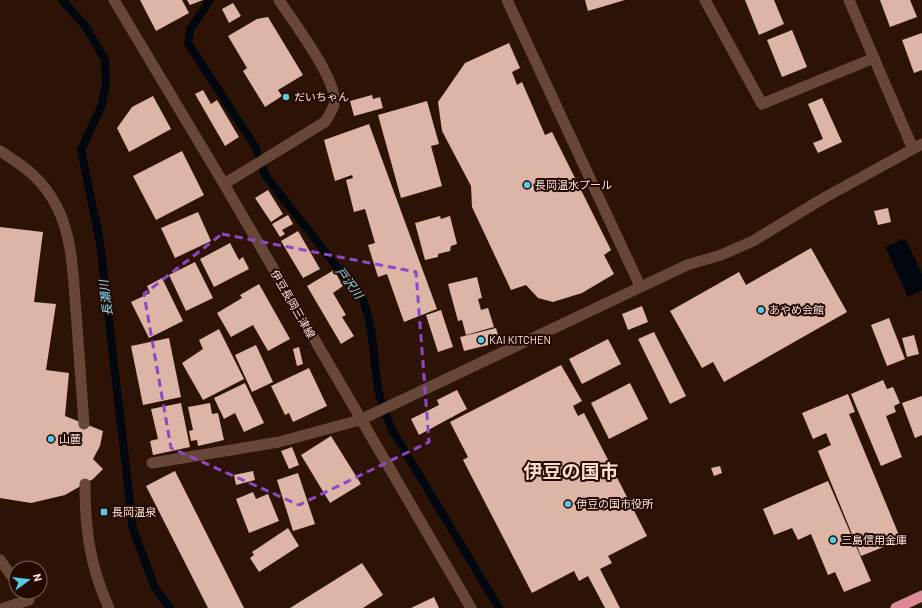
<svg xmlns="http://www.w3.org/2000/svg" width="922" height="608" font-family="Barlow,'Noto Sans JP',sans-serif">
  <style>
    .water { fill: #00070e }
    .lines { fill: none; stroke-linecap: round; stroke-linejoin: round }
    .stream { stroke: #00070e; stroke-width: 8 }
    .building { fill: #dcb5a7 }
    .service { stroke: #664738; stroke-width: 11 }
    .minor { stroke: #664738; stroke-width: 11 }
    .secondary { stroke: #664738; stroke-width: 11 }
    .trunk { stroke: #dc8a95; stroke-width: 11 }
    .marked { fill: none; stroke: #8e48c4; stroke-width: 3; stroke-dasharray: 8 5; stroke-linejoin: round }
    .poi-dot { fill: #57c9e3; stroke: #230900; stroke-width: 1.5 }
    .labels { text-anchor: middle; stroke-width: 4; stroke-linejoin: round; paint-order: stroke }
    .poi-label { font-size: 11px; fill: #fae6dd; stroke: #230900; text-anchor: start }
    .street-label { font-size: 11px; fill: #fae6dd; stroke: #230900 }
    .water-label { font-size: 12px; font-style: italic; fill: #86d9f6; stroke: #230900 }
    .town-label { font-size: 19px; font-weight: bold; fill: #fbdcce; stroke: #230900 }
  </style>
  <rect width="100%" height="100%" fill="#2d1306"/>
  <!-- water -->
  <polygon class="water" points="905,238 922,274 922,290 908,297 885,247"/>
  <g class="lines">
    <!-- stream -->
    <g class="stream">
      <polyline points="62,0 86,27 105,60 106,85 101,107 81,150 100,242 133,529 155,588 170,608"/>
      <path d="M210,0L190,30L188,43L256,148L265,175L363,300C376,332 372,365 380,398C383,409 388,420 392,430L499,608"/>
    </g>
  </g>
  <!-- building -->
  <g class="building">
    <polygon points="140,0 182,0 189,13 156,31"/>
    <polygon points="187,0 203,0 190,5"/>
    <polygon points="585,0 625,0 588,11"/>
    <polygon points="745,0 774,0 784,24 759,35"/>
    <polygon points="880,0 910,0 917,17 890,27"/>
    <polygon points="233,3 241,16 229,23 222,9"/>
    <polygon points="268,17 303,75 278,90 282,96 265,107 243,71 247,68 228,36 257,19"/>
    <polygon points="792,30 807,67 782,77 767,40"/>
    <polygon points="922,33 922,70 914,73 902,40"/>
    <polygon points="509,43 520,68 512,72 517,85 522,82 545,135 552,132 611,250 604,255 614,274 582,293 553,302 538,298 526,285 511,290 472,207 471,186 442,131 438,102 465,63"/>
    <polygon points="203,90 211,104 217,100 239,137 225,146 195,94"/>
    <polygon points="372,95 373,99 380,97 383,108 354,116 350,101"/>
    <polygon points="153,96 171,129 129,152 117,128 132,107"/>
    <polygon points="822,98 842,142 818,153 813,143 823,139 808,104"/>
    <polygon points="427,101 439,144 431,146 442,186 401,198 378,115"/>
    <polygon points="369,124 437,309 404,322 387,274 378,277 368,245 375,243 365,209 354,212 346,180 353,178 352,175 335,181 324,140"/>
    <polygon points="182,151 204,195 156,220 133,176"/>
    <polygon points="268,190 283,214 271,222 255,198"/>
    <polygon points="888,208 891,222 878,225 874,211"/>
    <polygon points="198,212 211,241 175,258 161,228"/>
    <polygon points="288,215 293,224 282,230 285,234 280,237 272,224"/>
    <polygon points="440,216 441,219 450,216 457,244 451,246 450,251 438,254 438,257 425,260 415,223"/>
    <polygon points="0,227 43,232 34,302 56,304 46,370 69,373 65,416 103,431 100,446 93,459 103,469 93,479 65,495 31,503 0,498"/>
    <polygon points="298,231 320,269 303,278 281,241"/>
    <polygon points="230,243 239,260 243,257 249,269 214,287 200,259"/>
    <polygon points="811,248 847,312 724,382 713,362 702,368 670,311 739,272 746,285"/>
    <polygon points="195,262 213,298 186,311 169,275"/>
    <polygon points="334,270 343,286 333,293 346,315 342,317 354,336 341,344 307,286"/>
    <polygon points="477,277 482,298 478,299 481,310 488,308 494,327 466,335 462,320 458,321 448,284"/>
    <polygon points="162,278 183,321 149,338 131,302 150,293 147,286"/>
    <polygon points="259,284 290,339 268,351 253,325 231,337 217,313 242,298 240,295"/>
    <polygon points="642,306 648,322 628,330 622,314"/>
    <polygon points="441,310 453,347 438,352 426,315"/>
    <polygon points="889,318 905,359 887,366 871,325"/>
    <polygon points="496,328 498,335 494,337 496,343 464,351 460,337"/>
    <polygon points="219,329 244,379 203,400 182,363 203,349 199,340"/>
    <polygon points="654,332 686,396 670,404 638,339"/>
    <polygon points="914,335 919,354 907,357 902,338"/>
    <polygon points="169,338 181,397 143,405 131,346"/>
    <polygon points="608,339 621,364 582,384 569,359"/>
    <polygon points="256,345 273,382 252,392 235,355"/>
    <polygon points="299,347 303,364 297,366 293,349"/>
    <polygon points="561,365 582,401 573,406 578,416 584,413 647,536 608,556 612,563 600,569 620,608 605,608 588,576 579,581 574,571 532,593 463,460 468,457 450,422"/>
    <polygon points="309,368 327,406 293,422 289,413 285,415 271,386"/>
    <polygon points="883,380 887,389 893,387 900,403 894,406 896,412 886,416 902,457 881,466 851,394"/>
    <polygon points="245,383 264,423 244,432 235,413 224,419 214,398"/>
    <polygon points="630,383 648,419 609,439 591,403"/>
    <polygon points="457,390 467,409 419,435 411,419 439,405 437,400"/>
    <polygon points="848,394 855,412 849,414 901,540 861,556 818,451 831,445 826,433 813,439 802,413"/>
    <polygon points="922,396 922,435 915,438 902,403"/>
    <polygon points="181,403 190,447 153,455 150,441 158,439 151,409"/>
    <polygon points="210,403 212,414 218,413 224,440 198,446 197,440 191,441 189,431 193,430 188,407"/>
    <polygon points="331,436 361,484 330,503 301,455"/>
    <polygon points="292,447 299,465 289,469 281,451"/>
    <polygon points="720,466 722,473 714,476 711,468"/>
    <polygon points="175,471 244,608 208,608 146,486"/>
    <polygon points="253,471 255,480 236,485 234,475"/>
    <polygon points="298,473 315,524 293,531 277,480"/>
    <polygon points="828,481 871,581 844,592 835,572 828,575 811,534 798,540 792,528 774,535 763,509"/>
    <polygon points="253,492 256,499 268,494 279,521 249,533 236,499"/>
    <polygon points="288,528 299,546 259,572 250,558 254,555 252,552"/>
    <polygon points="362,563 383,595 363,608 290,608"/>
    <polygon points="434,597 439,608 411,608"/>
  </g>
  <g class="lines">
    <!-- service -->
    <g class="service">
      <polyline points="507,0 640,286"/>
      <path d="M0,151C25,167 43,179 57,207C73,238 73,278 76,311C79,349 81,386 84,424"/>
      <polyline points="152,463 279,442 360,420"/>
      <path d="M85,484C85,529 90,567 109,608"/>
      <polyline points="0,560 16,582"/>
      <polyline points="4,608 29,600 23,592"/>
    </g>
    <!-- minor -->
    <g class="minor">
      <polyline points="705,0 762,104 874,58"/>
      <polyline points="849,0 913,149"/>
      <path d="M224,184L325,122C328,117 332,111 334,105C340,83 292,20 279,0"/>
      <polyline points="360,420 687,265 721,255 753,241 822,199 922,144"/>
    </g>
    <!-- secondary -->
    <polyline class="secondary" points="114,0 224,184 471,608"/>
    <!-- trunk -->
    <polyline class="trunk" points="896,608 922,596"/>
  </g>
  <!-- marked area -->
  <path class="marked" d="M222,234L416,272L429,442L299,505L171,448L144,294Z"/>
  <!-- markers -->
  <g class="poi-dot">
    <circle cx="286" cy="97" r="4"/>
    <circle cx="527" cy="185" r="4"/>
    <circle cx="761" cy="310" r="4"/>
    <circle cx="481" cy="340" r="4"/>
    <circle cx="51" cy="439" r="4"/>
    <circle cx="568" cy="504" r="4"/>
    <rect x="100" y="508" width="8" height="8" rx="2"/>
    <circle cx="833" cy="540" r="4"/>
  </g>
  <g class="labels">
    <!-- poi labels -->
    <g class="poi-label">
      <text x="294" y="101">だいちゃん</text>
      <text x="535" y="189">長岡温水プール</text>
      <text x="769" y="314">あやめ会館</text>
      <text x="489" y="344">KAI KITCHEN</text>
      <text x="59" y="443">山麓</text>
      <text x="576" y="508">伊豆の国市役所</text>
      <text x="112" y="516">長岡温泉</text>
      <text x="841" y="544">三島信用金庫</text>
    </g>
    <!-- street labels -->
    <g class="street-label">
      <text transform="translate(293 304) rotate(60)" y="4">伊豆長岡三津線</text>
    </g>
    <!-- water labels -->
    <g class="water-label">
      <text transform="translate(349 283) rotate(53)" y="4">戸沢川</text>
      <text transform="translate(106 298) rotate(-97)" y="4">長瀬川</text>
    </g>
    <!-- town labels -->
    <g class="town-label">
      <text x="571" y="478">伊豆の国市</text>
    </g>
  </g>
  <!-- north arrow -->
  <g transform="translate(28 580) rotate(75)"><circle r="19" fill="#230900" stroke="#796158"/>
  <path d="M0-3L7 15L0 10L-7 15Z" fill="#57c9e3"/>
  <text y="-6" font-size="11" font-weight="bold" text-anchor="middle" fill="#fae6dd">N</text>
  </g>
</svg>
